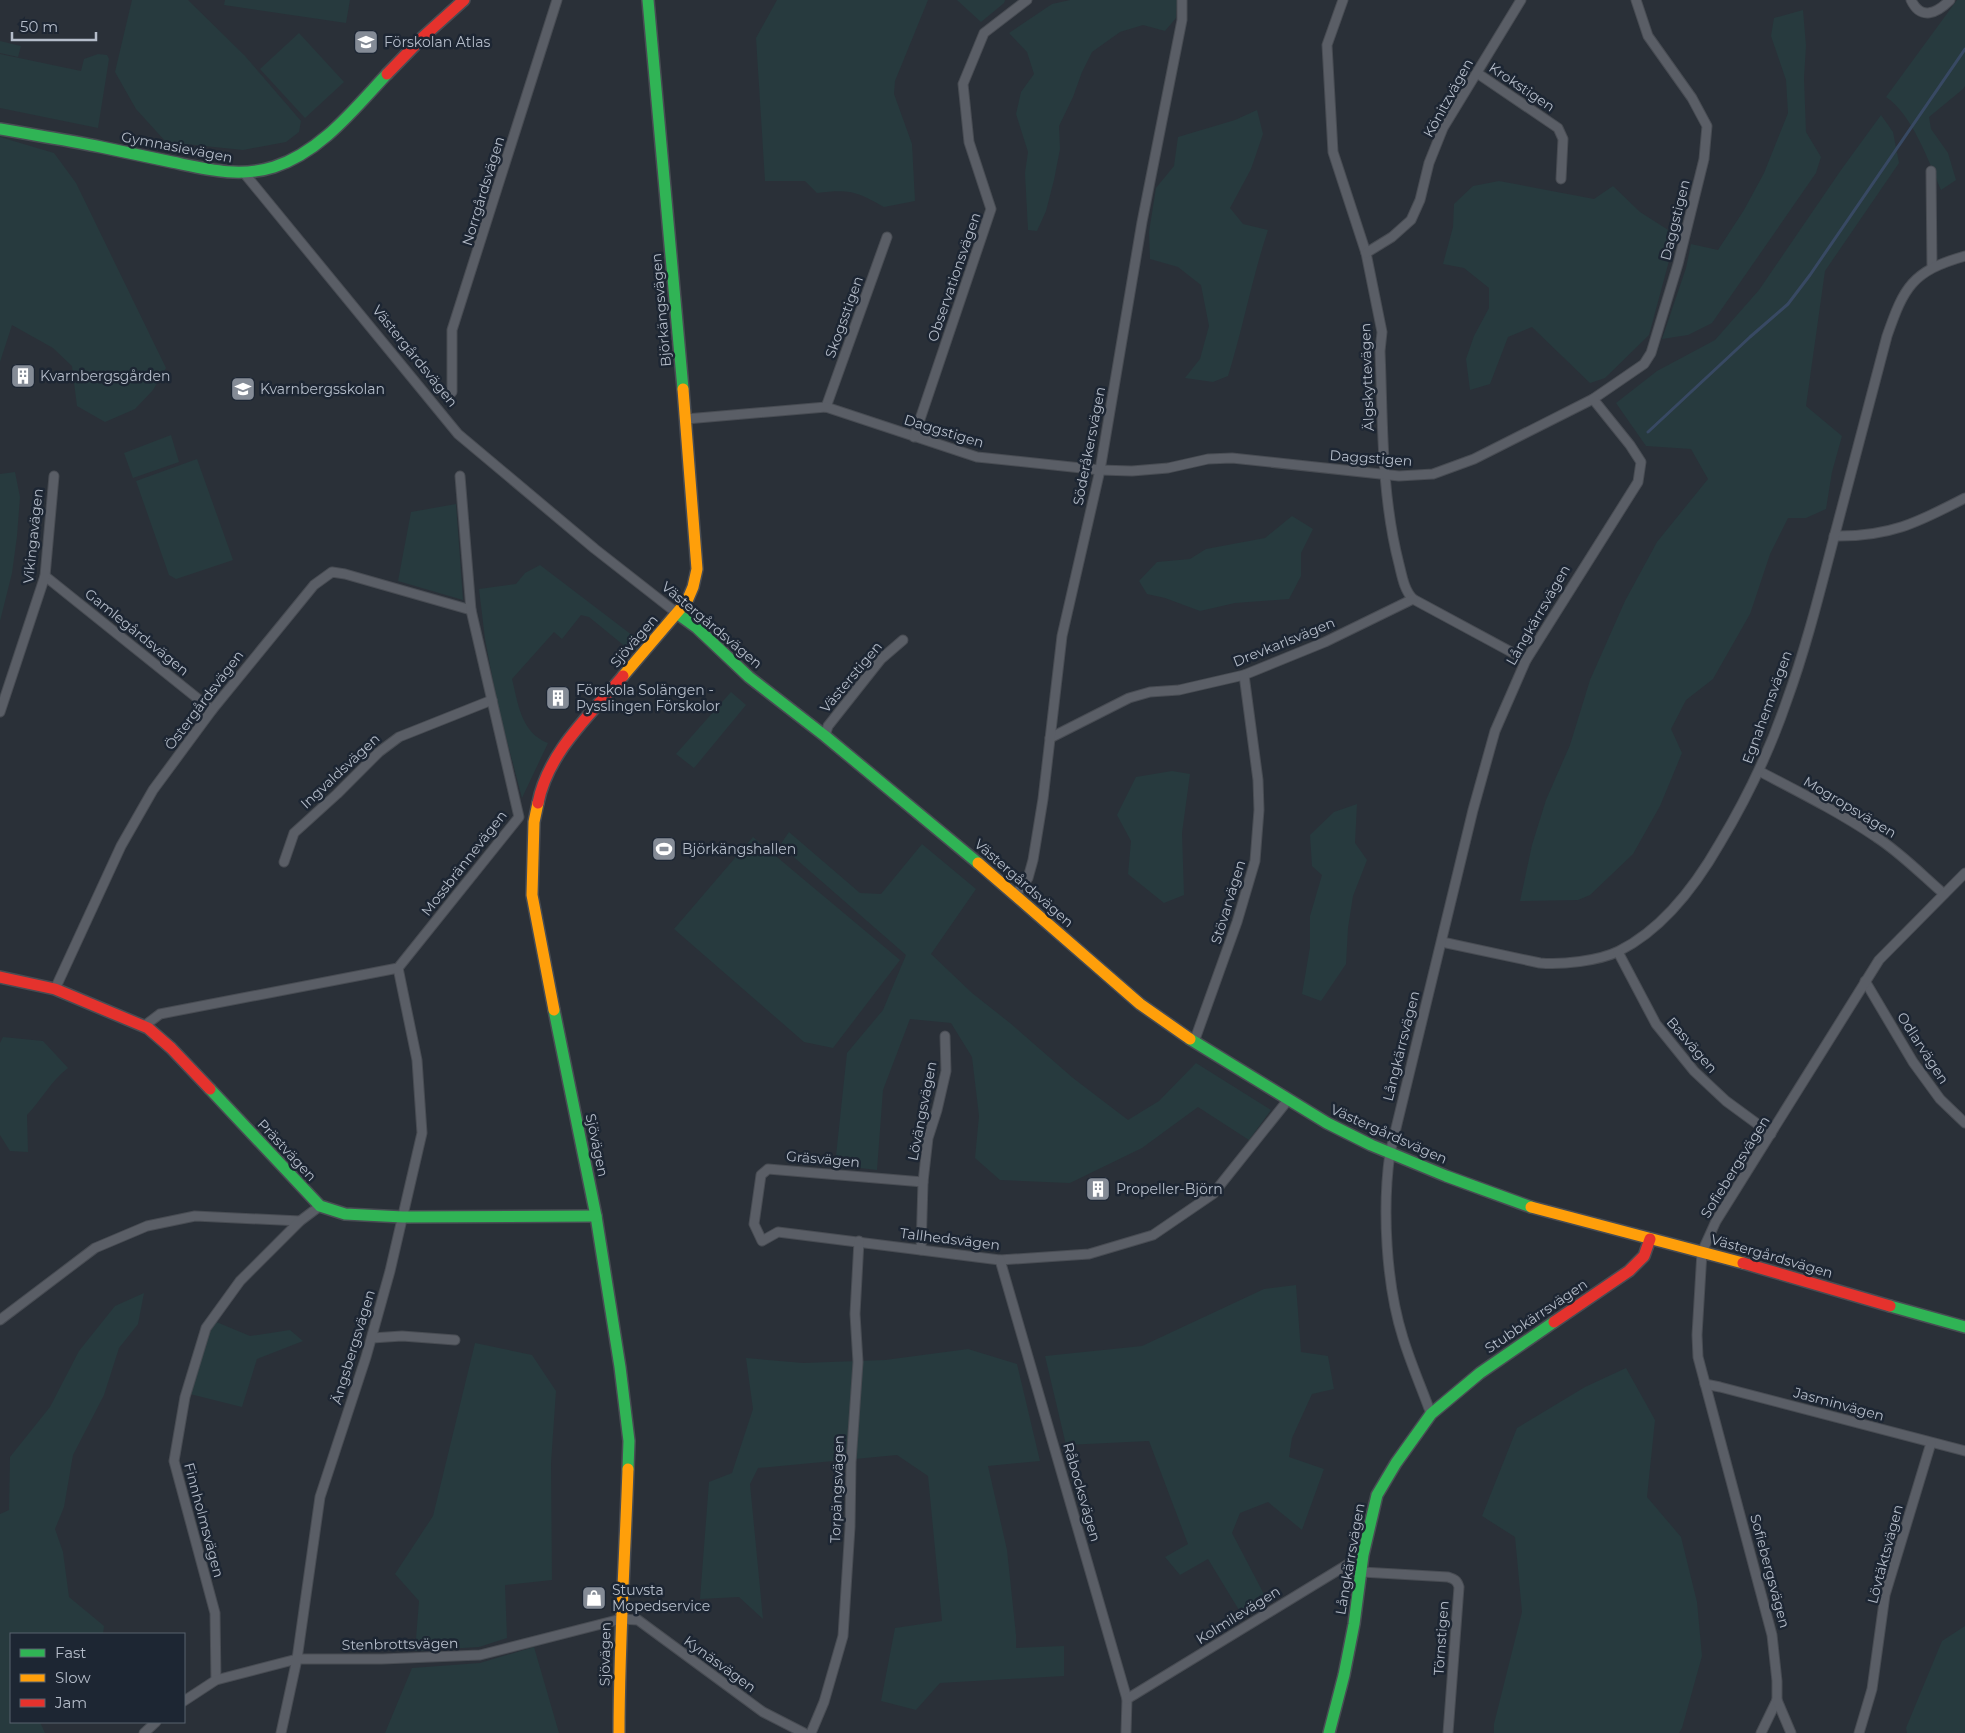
<svg xmlns="http://www.w3.org/2000/svg" width="1965" height="1733" font-family="Montserrat,sans-serif">
  <style>
    .green { fill: #273a3e }
    .lines { fill: none; stroke-linecap: round; stroke-linejoin: round }
    .stream { stroke: #384963; stroke-width: 3 }
    .street-casing { stroke: #484c53; stroke-width: 11 }
    .fast-casing { stroke: #484c53; stroke-width: 14 }
    .slow-casing { stroke: #484c53; stroke-width: 14 }
    .jam-casing { stroke: #484c53; stroke-width: 14 }
    .street { stroke: #5a5e66; stroke-width: 9 }
    .fast { stroke: #30b455; stroke-width: 11 }
    .slow { stroke: #ff9f0a; stroke-width: 11 }
    .jam { stroke: #e5322d; stroke-width: 11 }
    .labels { text-anchor: middle; stroke-width: 5; stroke-linejoin: round; paint-order: stroke }
    .poi-label { font-size: 14px; fill: #b4bcc9; stroke: #1d2633; text-anchor: start }
    .street-label { font-size: 14px; fill: #b4bcc9; stroke: #1d2633 }
  </style>
  <rect width="100%" height="100%" fill="#2a3038"/>
  <!-- green -->
  <g class="green">
    <polygon points="132,0 188,0 245,56 301,121 299,132 286,142 243,150 166,142 136,109 115,72"/>
    <polygon points="225,0 350,0 346,23 224,5"/>
    <path d="M777,0H928L895,81L894,94L912,144L915,201L884,207C856,191 849,189 817,193L805,181H765L756,38Z"/>
    <polygon points="957,0 1005,0 1004,3 981,22"/>
    <polygon points="1070,0 1177,0 1176,18 1165,31 1143,25 1120,32 1092,52 1082,72 1073,97 1059,126 1060,149 1054,180 1046,211 1037,231 1028,230 1025,173 1028,152 1016,114 1021,92 1034,74 1027,52 1009,33 1052,4"/>
    <path d="M1957,0H1965V86L1963,89L1929,117L1931,129L1948,153L1956,180L1941,190C1929,162 1912,114 1886,97Z"/>
    <polygon points="1803,10 1806,46 1804,78 1806,132 1821,157 1816,173 1712,323 1688,335 1662,339 1686,268 1691,244 1718,250 1744,210 1764,173 1788,113 1786,80 1771,36 1774,18"/>
    <polygon points="299,33 344,82 305,118 260,69"/>
    <polygon points="0,41 21,46 18,57 0,53"/>
    <polygon points="0,54 81,71 84,59 98,54 107,55 109,59 98,128 0,108"/>
    <path d="M1257,110L1263,134L1251,169L1230,208L1243,224L1268,230C1252,278 1243,328 1228,376L1213,382L1185,378L1200,359L1209,326L1201,285L1178,267L1150,259L1149,232L1156,188L1174,166L1178,137L1235,120Z"/>
    <polygon points="1881,115 1893,132 1899,163 1825,271 1806,406 1842,436 1832,472 1826,509 1806,518 1788,518 1770,554 1750,614 1713,679 1686,700 1671,729 1682,753 1660,806 1633,854 1590,895 1578,900 1520,901 1532,845 1546,800 1570,745 1590,680 1625,601 1657,542 1708,479 1691,449 1646,446 1616,403 1657,371 1715,340 1759,290 1841,170"/>
    <polygon points="0,137 54,153 76,183 166,368 153,390 135,409 105,422 77,406 72,366 53,348 12,325 0,362"/>
    <polygon points="1499,181 1594,199 1613,186 1640,212 1676,235 1649,335 1605,378 1590,383 1532,327 1508,337 1490,384 1470,390 1466,359 1474,336 1489,308 1489,288 1464,268 1443,264 1453,227 1454,204 1473,186"/>
    <polygon points="171,435 179,462 133,478 124,453"/>
    <polygon points="197,459 233,560 176,579 169,575 136,481"/>
    <polygon points="15,472 20,497 17,536 12,573 0,621 0,474"/>
    <polygon points="456,504 463,600 398,581 411,512"/>
    <polygon points="1292,516 1313,529 1301,553 1301,576 1289,599 1235,603 1200,611 1165,598 1147,594 1139,581 1157,562 1190,559 1206,549 1265,538"/>
    <path d="M540,565L645,645L632,652L589,617L581,615L562,639L554,632L512,679C518,703 521,733 548,743L522,798L498,707L485,639L479,589L516,584L525,573Z"/>
    <polygon points="731,692 746,705 694,768 676,754"/>
    <polygon points="1172,771 1190,774 1182,833 1184,895 1164,903 1128,874 1131,841 1117,815 1136,777"/>
    <polygon points="1357,804 1355,843 1367,860 1353,896 1348,928 1346,964 1321,1001 1302,994 1310,947 1310,916 1322,875 1312,866 1310,835 1334,812"/>
    <polygon points="789,832 860,893 881,894 922,844 976,889 931,954 972,993 1010,1023 1073,1078 1128,1120 1159,1101 1196,1063 1271,1110 1249,1140 1198,1107 1142,1148 1070,1183 1000,1180 975,1158 979,1116 972,1057 951,1023 910,1019 883,1090 877,1170 835,1165 847,1053 883,1010 906,955 780,845"/>
    <polygon points="753,837 900,960 833,1048 804,1042 674,929"/>
    <path d="M3,1037L43,1041L68,1068C51,1081 42,1099 27,1115L28,1152L10,1151L0,1135V1043Z"/>
    <polygon points="1296,1285 1301,1352 1328,1356 1334,1389 1312,1394 1292,1438 1289,1457 1324,1469 1302,1530 1268,1502 1240,1513 1232,1533 1267,1600 1242,1615 1208,1559 1180,1575 1165,1557 1188,1544 1149,1441 1066,1445 1045,1356 1142,1346 1264,1289"/>
    <polygon points="144,1293 138,1324 119,1348 104,1395 73,1455 64,1507 55,1529 63,1552 69,1597 104,1626 103,1634 11,1634 11,1722 40,1722 45,1733 0,1733 0,1514 9,1510 10,1457 50,1407 79,1351 115,1306"/>
    <polygon points="214,1321 250,1336 290,1330 303,1341 257,1359 242,1407 190,1394 201,1350"/>
    <polygon points="475,1343 532,1355 556,1391 551,1463 552,1580 505,1585 507,1638 479,1647 415,1651 419,1601 395,1574 433,1516"/>
    <polygon points="968,1349 1017,1364 1040,1461 988,1466 1007,1550 1016,1635 1016,1648 1064,1646 1064,1676 940,1683 916,1710 881,1701 895,1628 942,1621 928,1476 897,1455 758,1468 750,1484 763,1619 739,1597 700,1599 709,1482 732,1473 753,1409 746,1358 803,1363 885,1360"/>
    <polygon points="1626,1368 1655,1420 1647,1497 1681,1537 1697,1602 1702,1656 1682,1728 1679,1733 1494,1733 1494,1724 1522,1612 1515,1537 1482,1516 1517,1428 1585,1387"/>
    <polygon points="1965,1626 1965,1733 1907,1733 1906,1728 1942,1641"/>
    <polygon points="534,1647 559,1733 385,1733 412,1668 480,1663"/>
  </g>
  <g class="lines">
    <!-- stream -->
    <polyline class="stream" points="1648,432 1750,337 1788,304 1810,275 1965,49"/>
    <defs>
      <g id="street">
        <path d="M1343,0L1327,45L1333,152L1366,253L1382,332L1380,351C1383,423 1381,494 1399,564C1402,576 1404,590 1413,599L1526,660"/>
        <path d="M1911,0C1921,21 1937,13 1950,0"/>
        <polyline points="1477,73 1558,128 1563,139 1561,179"/>
        <polyline points="1931,171 1932,267"/>
        <polyline points="244,173 458,434 595,549 678,614"/>
        <polyline points="1366,253 1392,237 1411,220 1420,200 1429,163 1443,128 1521,0"/>
        <polyline points="452,392 452,330 557,0"/>
        <polyline points="826,407 887,237"/>
        <polyline points="686,419 826,407 977,457 987,458 1100,470 1132,471 1168,468 1208,459 1232,458 1399,476 1433,474 1474,459 1593,399 1644,364 1651,353 1678,264 1704,159 1707,126 1692,98 1648,36 1636,0"/>
        <polyline points="914,437 991,209 969,142 963,84 984,33 1027,0"/>
        <path d="M1834,536C1889,537 1917,523 1965,498"/>
        <polyline points="45,576 212,710"/>
        <polyline points="0,712 45,576 54,476"/>
        <polyline points="825,736 828,726 881,659 903,640"/>
        <polyline points="1050,738 1129,698 1150,692 1179,690 1244,675 1325,642 1413,599"/>
        <path d="M1759,771C1799,792 1839,812 1876,837C1901,853 1922,875 1944,894"/>
        <polyline points="284,862 294,833 337,794 379,752 399,737 492,700"/>
        <polyline points="1016,894 1028,878 1033,860 1043,799 1062,636 1100,470 1142,222 1182,20 1182,0"/>
        <path d="M1442,942L1540,963C1561,965 1599,961 1619,951C1663,929 1696,885 1720,843C1747,798 1770,750 1787,700C1807,645 1821,587 1836,530C1853,465 1870,401 1887,336C1904,287 1912,271 1965,256"/>
        <polyline points="1618,952 1656,1024 1694,1071 1726,1101 1771,1134"/>
        <polyline points="1865,981 1913,1062 1940,1099 1965,1123"/>
        <polyline points="55,989 121,846 153,790 212,710 314,585 332,572 345,574 471,610"/>
        <polyline points="144,1026 160,1014 398,968 519,817 471,610 460,476"/>
        <polyline points="1194,1042 1237,922 1255,861 1259,810 1258,780 1244,675"/>
        <polyline points="923,1182 768,1169 761,1175 754,1224 762,1241 778,1232 1000,1260 1089,1254 1153,1235 1213,1194 1288,1100"/>
        <polyline points="921,1250 923,1182 928,1138 937,1110 946,1071 945,1036"/>
        <polyline points="1000,1260 1127,1699 1126,1733"/>
        <polyline points="0,1320 95,1248 147,1226 195,1216 300,1221"/>
        <polyline points="372,1338 402,1336 455,1340"/>
        <polyline points="1705,1384 1720,1387 1965,1451"/>
        <path d="M1431,1414C1422,1389 1411,1364 1403,1338C1386,1284 1382,1209 1390,1153L1473,810L1495,731L1526,660L1638,482L1641,462L1630,445L1593,399"/>
        <path d="M1362,1572L1448,1577C1454,1579 1457,1580 1459,1587L1448,1733"/>
        <polyline points="216,1680 215,1613 174,1461 185,1397 206,1328 240,1281 300,1221 320,1206"/>
        <polyline points="1127,1699 1363,1555"/>
        <polyline points="184,1701 216,1680 297,1659 382,1659 480,1655 621,1619 638,1620 763,1712 804,1733"/>
        <polyline points="144,1733 156,1722"/>
        <polyline points="281,1733 297,1659 320,1497 366,1357 390,1271 422,1133 417,1060 398,968"/>
        <polyline points="811,1733 824,1702 843,1636 850,1527 851,1462 858,1362 855,1314 859,1241"/>
        <polyline points="1761,1733 1777,1700"/>
        <polyline points="1791,1733 1777,1700 1777,1681 1772,1635 1698,1357 1697,1335 1702,1252 1716,1221 1879,960 1965,873"/>
        <polyline points="1859,1733 1872,1689 1885,1595 1931,1443"/>
      </g>
      <g id="fast">
        <polyline points="648,0 683,389"/>
        <path d="M0,129C34,135 68,140 101,147C125,152 149,157 172,162C206,169 239,178 274,167C321,152 355,108 387,74"/>
        <polyline points="678,614 696,627 749,677 825,736 978,863"/>
        <polyline points="554,1010 596,1216 620,1367 629,1441 628,1469"/>
        <polyline points="1190,1039 1327,1123 1371,1145 1446,1176 1531,1207"/>
        <polyline points="210,1089 320,1206 345,1214 403,1217 596,1216"/>
        <polyline points="1890,1306 1965,1327"/>
        <polyline points="1329,1733 1344,1675 1354,1624 1363,1555 1377,1495 1396,1463 1431,1414 1480,1373 1554,1322"/>
      </g>
      <g id="slow">
        <polyline points="623,676 687,601 693,587 697,569 683,389"/>
        <polyline points="538,803 534,822 532,895 554,1010"/>
        <polyline points="978,863 1140,1004 1190,1039"/>
        <polyline points="1531,1207 1743,1263"/>
        <path d="M619,1733C619,1645 625,1557 628,1469"/>
      </g>
      <g id="jam">
        <polyline points="387,74 423,37 464,0"/>
        <path d="M538,803C548,752 590,715 623,676"/>
        <polyline points="0,977 55,989 148,1028 171,1048 210,1089"/>
        <polyline points="1743,1263 1890,1306"/>
        <polyline points="1554,1322 1629,1271 1644,1256 1650,1239"/>
      </g>
    </defs>
    <!-- street casing -->
    <use href="#street" class="street-casing"/>
    <!-- fast casing -->
    <use href="#fast" class="fast-casing"/>
    <!-- slow casing -->
    <use href="#slow" class="slow-casing"/>
    <!-- jam casing -->
    <use href="#jam" class="jam-casing"/>
    <!-- street -->
    <use href="#street" class="street"/>
    <!-- fast -->
    <use href="#fast" class="fast"/>
    <!-- slow -->
    <use href="#slow" class="slow"/>
    <!-- jam -->
    <use href="#jam" class="jam"/>
  </g>
  <!-- icons -->
  <defs>
    <symbol id="school-square" viewBox="-11 -11 22 22"><rect x="-9" y="-9" width="18" height="18" rx="4" fill="#848b96" stroke="#1d2633"/><path d="M0-5L7-2L0 1L-7-2ZM-4 1L0 2.5L4 1V4Q0 6-4 4Z" fill="#fff"/></symbol>
    <symbol id="building-square" viewBox="-11 -11 22 22"><rect x="-9" y="-9" width="18" height="18" rx="4" fill="#848b96" stroke="#1d2633"/><path d="M-4-6H4V6H1V3H-1V6H-4ZM-2.5-4.3h1.7v1.8h-1.7ZM.8-4.3h1.7v1.8H.8ZM-2.5-1h1.7V.8h-1.7ZM.8-1h1.7V.8H.8Z" fill="#fff"/></symbol>
    <symbol id="stadium-square" viewBox="-11 -11 22 22"><rect x="-9" y="-9" width="18" height="18" rx="4" fill="#848b96" stroke="#1d2633"/><path d="M0-5a6.5 5 0 1 0 0 10a6.5 5 0 1 0 0-10ZM-3.5-1.8h7v3.6h-7Z" fill="#fff"/></symbol>
    <symbol id="shop-square" viewBox="-11 -11 22 22"><rect x="-9" y="-9" width="18" height="18" rx="4" fill="#848b96" stroke="#1d2633"/><path d="M-5-2.5h2.3a2.7 3.5 0 0 1 5.4 0H5L5.5 6h-11ZM-1.5-2.5h3a1.5 2.3 0 0 0-3 0Z" fill="#fff"/></symbol>
  </defs>
  <g fill-rule="evenodd">
    <use href="#school-square" x="352" y="28" width="28" height="28"/>
    <use href="#building-square" x="9" y="362" width="28" height="28"/>
    <use href="#school-square" x="229" y="375" width="28" height="28"/>
    <use href="#building-square" x="544" y="684" width="28" height="28"/>
    <use href="#stadium-square" x="650" y="835" width="28" height="28"/>
    <use href="#building-square" x="1084" y="1175" width="28" height="28"/>
    <use href="#shop-square" x="580" y="1584" width="28" height="28"/>
  </g>
  <g class="labels">
    <!-- poi labels -->
    <g class="poi-label">
      <text x="384" y="47">Förskolan Atlas</text>
      <text x="40" y="381">Kvarnbergsgården</text>
      <text x="260" y="394">Kvarnbergsskolan</text>
      <text x="576" y="695">Förskola Solängen -<tspan x="576" dy="16">Pysslingen Förskolor</tspan></text>
      <text x="682" y="854">Björkängshallen</text>
      <text x="1116" y="1194">Propeller-Björn</text>
      <text x="612" y="1595">Stuvsta<tspan x="612" dy="16">Mopedservice</tspan></text>
    </g>
    <!-- street labels -->
    <g class="street-label">
      <text transform="translate(1522 87) rotate(34)" y="5">Krokstigen</text>
      <text transform="translate(1448 98) rotate(-61)" y="5">Könitzvägen</text>
      <text transform="translate(177 147) rotate(11)" y="5">Gymnasievägen</text>
      <text transform="translate(483 191) rotate(-73)" y="5">Norrgårdsvägen</text>
      <text transform="translate(1675 220) rotate(-76)" y="5">Daggstigen</text>
      <text transform="translate(954 277) rotate(-71)" y="5">Observationsvägen</text>
      <text transform="translate(661 310) rotate(-95)" y="5">Björkängsvägen</text>
      <text transform="translate(844 317) rotate(-70)" y="5">Skogsstigen</text>
      <text transform="translate(415 356) rotate(51)" y="5">Västergårdsvägen</text>
      <text transform="translate(1367 377) rotate(-92)" y="5">Älgskyttevägen</text>
      <text transform="translate(944 431) rotate(17)" y="5">Daggstigen</text>
      <text transform="translate(1089 446) rotate(-79)" y="5">Söderåkersvägen</text>
      <text transform="translate(1371 458) rotate(4)" y="5">Daggstigen</text>
      <text transform="translate(33 536) rotate(-84)" y="5">Vikingavägen</text>
      <text transform="translate(1538 615) rotate(-60)" y="5">Långkärrsvägen</text>
      <text transform="translate(712 625) rotate(40)" y="5">Västergårdsvägen</text>
      <text transform="translate(137 632) rotate(39)" y="5">Gamlegårdsvägen</text>
      <text transform="translate(634 641) rotate(-49)" y="5">Sjövägen</text>
      <text transform="translate(1284 642) rotate(-22)" y="5">Drevkarlsvägen</text>
      <text transform="translate(851 677) rotate(-50)" y="5">Västerstigen</text>
      <text transform="translate(204 700) rotate(-53)" y="5">Östergårdsvägen</text>
      <text transform="translate(1767 707) rotate(-70)" y="5">Egnahemsvägen</text>
      <text transform="translate(340 771) rotate(-43)" y="5">Ingvaldsvägen</text>
      <text transform="translate(1850 807) rotate(31)" y="5">Mogropsvägen</text>
      <text transform="translate(464 863) rotate(-52)" y="5">Mossbrännevägen</text>
      <text transform="translate(1024 883) rotate(41)" y="5">Västergårdsvägen</text>
      <text transform="translate(1228 902) rotate(-73)" y="5">Stövarvägen</text>
      <text transform="translate(1692 1045) rotate(49)" y="5">Basvägen</text>
      <text transform="translate(1401 1046) rotate(-76)" y="5">Långkärrsvägen</text>
      <text transform="translate(1923 1048) rotate(57)" y="5">Odlarvägen</text>
      <text transform="translate(922 1111) rotate(-79)" y="5">Lövängsvägen</text>
      <text transform="translate(1389 1134) rotate(24)" y="5">Västergårdsvägen</text>
      <text transform="translate(597 1145) rotate(78)" y="5">Sjövägen</text>
      <text transform="translate(287 1150) rotate(47)" y="5">Prästvägen</text>
      <text transform="translate(823 1159) rotate(5)" y="5">Gräsvägen</text>
      <text transform="translate(1735 1167) rotate(-58)" y="5">Sofiebergsvägen</text>
      <text transform="translate(950 1239) rotate(7)" y="5">Tallhedsvägen</text>
      <text transform="translate(1772 1256) rotate(16)" y="5">Västergårdsvägen</text>
      <text transform="translate(1536 1316) rotate(-34)" y="5">Stubbkärrsvägen</text>
      <text transform="translate(353 1347) rotate(-73)" y="5">Ängsbergsvägen</text>
      <text transform="translate(1839 1404) rotate(15)" y="5">Jasminvägen</text>
      <text transform="translate(837 1489) rotate(-88)" y="5">Torpängsvägen</text>
      <text transform="translate(1082 1492) rotate(74)" y="5">Råbocksvägen</text>
      <text transform="translate(204 1520) rotate(75)" y="5">Finnholmsvägen</text>
      <text transform="translate(1885 1554) rotate(-75)" y="5">Lövtäktsvägen</text>
      <text transform="translate(1350 1559) rotate(-80)" y="5">Långkärrsvägen</text>
      <text transform="translate(1770 1571) rotate(75)" y="5">Sofiebergsvägen</text>
      <text transform="translate(1238 1615) rotate(-32)" y="5">Kolmilevägen</text>
      <text transform="translate(1441 1638) rotate(-86)" y="5">Törnstigen</text>
      <text transform="translate(400 1644) rotate(-1)" y="5">Stenbrottsvägen</text>
      <text transform="translate(605 1654) rotate(-89)" y="5">Sjövägen</text>
      <text transform="translate(720 1664) rotate(36)" y="5">Kynäsvägen</text>
    </g>
  </g>
  <!-- legend -->
  <rect x="10" y="1633" width="175" height="90" fill="#1d2633" stroke="#59626f"/>
  <rect x="20" y="1649" width="25" height="8" fill="#30b455" stroke="#59626f"/>
  <text x="55" y="1658" font-size="15" fill="#b4bcc9">Fast</text>
  <rect x="20" y="1674" width="25" height="8" fill="#ff9f0a" stroke="#59626f"/>
  <text x="55" y="1683" font-size="15" fill="#b4bcc9">Slow</text>
  <rect x="20" y="1699" width="25" height="8" fill="#e5322d" stroke="#59626f"/>
  <text x="55" y="1708" font-size="15" fill="#b4bcc9">Jam</text>
  <!-- scale -->
  <path d="M12 32v8h84v-8" fill="none" stroke="#b4bcc9" stroke-width="2.5"/>
  <text x="20" y="32" font-size="15" fill="#b4bcc9" stroke="#1d2633" stroke-width="4" paint-order="stroke">50 m</text>
</svg>
